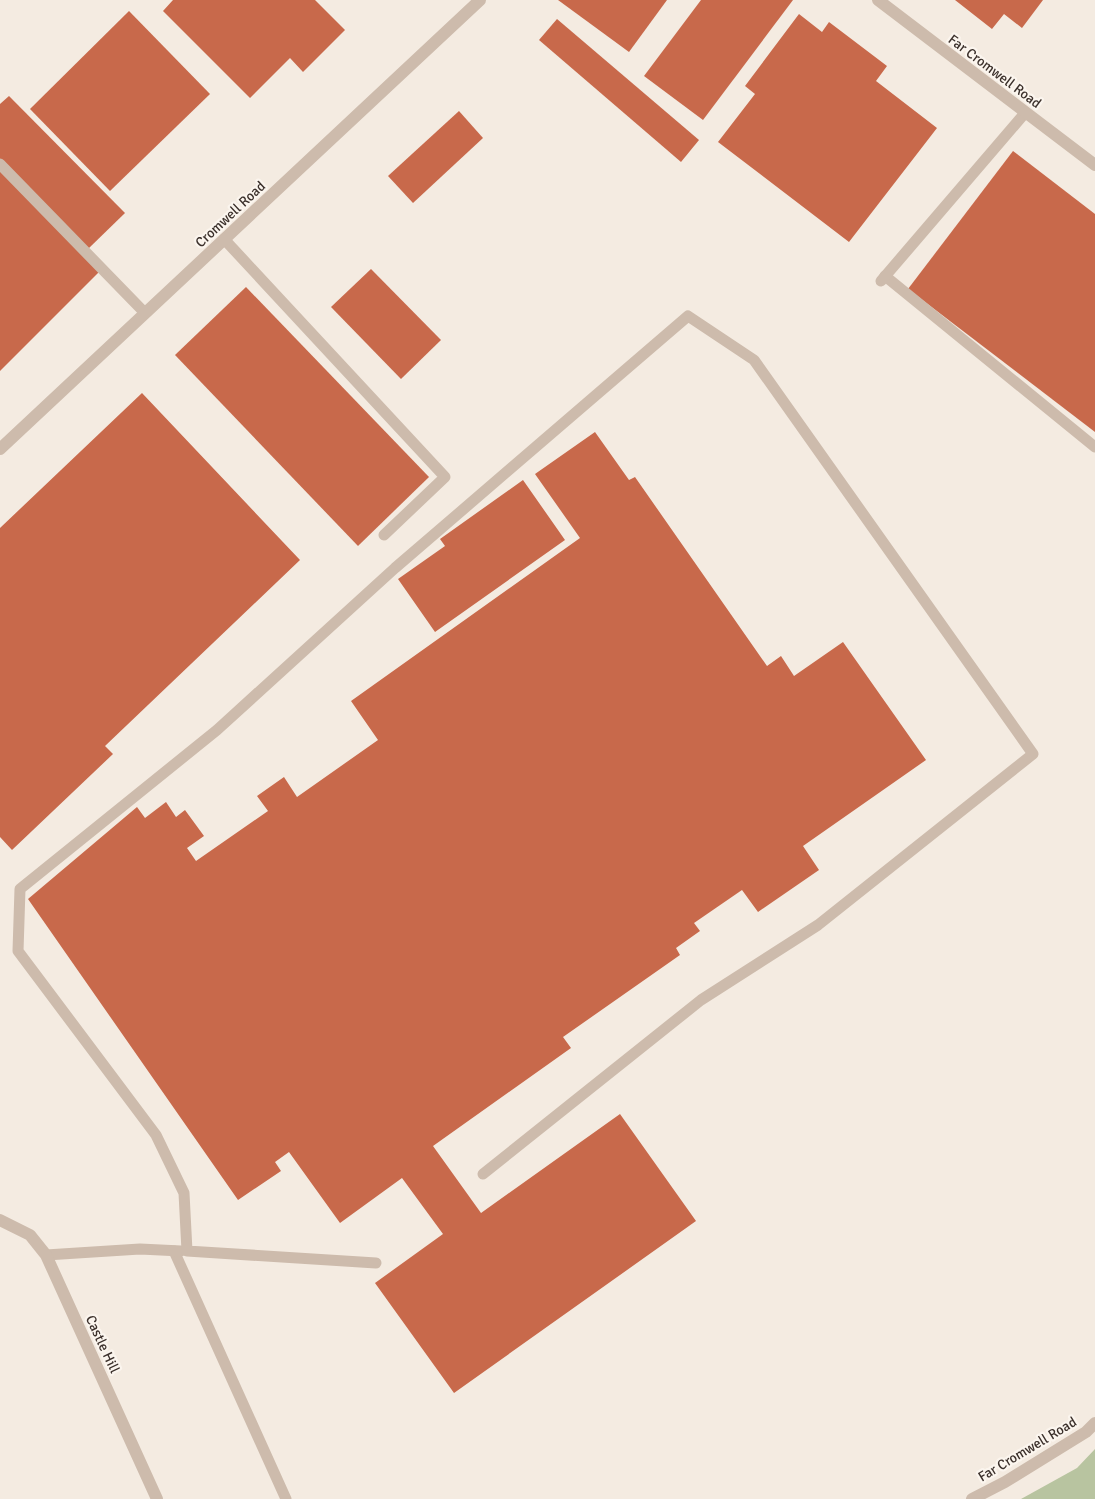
<svg xmlns="http://www.w3.org/2000/svg" width="1095" height="1499" font-family="Signika,sans-serif">
  <style>
    .green { fill: #b8c4a0 }
    .building { fill: #c8694b }
    .lines { fill: none; stroke-linecap: round; stroke-linejoin: round }
    .service { stroke: #cdbbac; stroke-width: 11 }
    .minor { stroke: #cdbbac; stroke-width: 12 }
    .labels { text-anchor: middle; stroke-width: 4.5; stroke-linejoin: round; paint-order: stroke }
    .street-label { font-size: 14px; fill: #3b302b; stroke: #fbf5ee }
  </style>
  <rect width="100%" height="100%" fill="#f4ebe1"/>
  <!-- green -->
  <polygon class="green" points="1095,1449 1095,1499 1021,1499 1077,1468"/>
  <!-- building -->
  <g class="building">
    <polygon points="173,0 315,0 345,30 303,72 290,58 250,98 163,11"/>
    <polygon points="558,0 667,0 629,52"/>
    <polygon points="701,0 793,0 703,120 644,76"/>
    <polygon points="955,0 1043,0 1022,28 1004,14 992,29"/>
    <polygon points="129,11 210,94 110,191 30,109"/>
    <polygon points="799,14 822,32 829,22 887,66 876,81 937,128 849,242 718,142 755,94 745,86"/>
    <polygon points="557,19 699,140 681,162 539,40"/>
    <polygon points="9,96 125,213 88,249 0,160 0,104"/>
    <polygon points="459,111 483,138 413,203 388,176"/>
    <polygon points="1013,151 1095,214 1095,432 908,289"/>
    <polygon points="0,171 100,271 0,371"/>
    <polygon points="371,269 441,340 401,379 331,307"/>
    <polygon points="246,287 429,477 358,546 175,355"/>
    <polygon points="142,393 300,560 105,746 113,754 12,850 0,837 0,528"/>
    <polygon points="595,432 629,480 635,477 767,666 781,656 794,676 843,642 926,760 803,846 819,870 758,912 742,890 694,923 700,931 676,948 680,955 563,1037 571,1048 433,1146 481,1213 620,1114 696,1221 454,1393 375,1283 443,1234 402,1178 340,1223 289,1152 275,1162 281,1171 238,1200 28,899 137,807 145,818 166,802 176,817 185,810 204,836 187,848 196,861 268,811 257,796 284,777 297,797 378,740 351,701 580,538 535,474"/>
    <polygon points="523,480 565,540 435,632 398,579 445,546 440,539"/>
  </g>
  <g class="lines">
    <!-- service -->
    <g class="service">
      <polyline points="0,164 145,313"/>
      <polyline points="224,239 445,477 384,535"/>
      <polyline points="885,276 1095,447"/>
      <polyline points="881,281 1025,113"/>
      <polyline points="174,1251 286,1499"/>
      <polyline points="46,1255 140,1249 181,1251"/>
      <polyline points="376,1263 187,1251 184,1193 156,1135 18,951 20,889 217,730 395,568 688,316 754,360 1033,754 818,925 701,1000 483,1174"/>
    </g>
    <!-- minor -->
    <g class="minor">
      <polyline points="878,0 1095,165"/>
      <polyline points="0,449 480,0"/>
      <polyline points="0,1220 30,1235 46,1255 157,1499"/>
      <polyline points="972,1499 1005,1482 1086,1432 1095,1423"/>
    </g>
  </g>
  <g class="labels">
    <!-- street labels -->
    <g class="street-label">
      <text transform="translate(995 71) rotate(37)" y="5">Far Cromwell Road</text>
      <text transform="translate(230 214) rotate(-43)" y="5">Cromwell Road</text>
      <text transform="translate(103 1344) rotate(65)" y="5">Castle Hill</text>
      <text transform="translate(1027 1449) rotate(-31)" y="5">Far Cromwell Road</text>
    </g>
  </g>
</svg>
